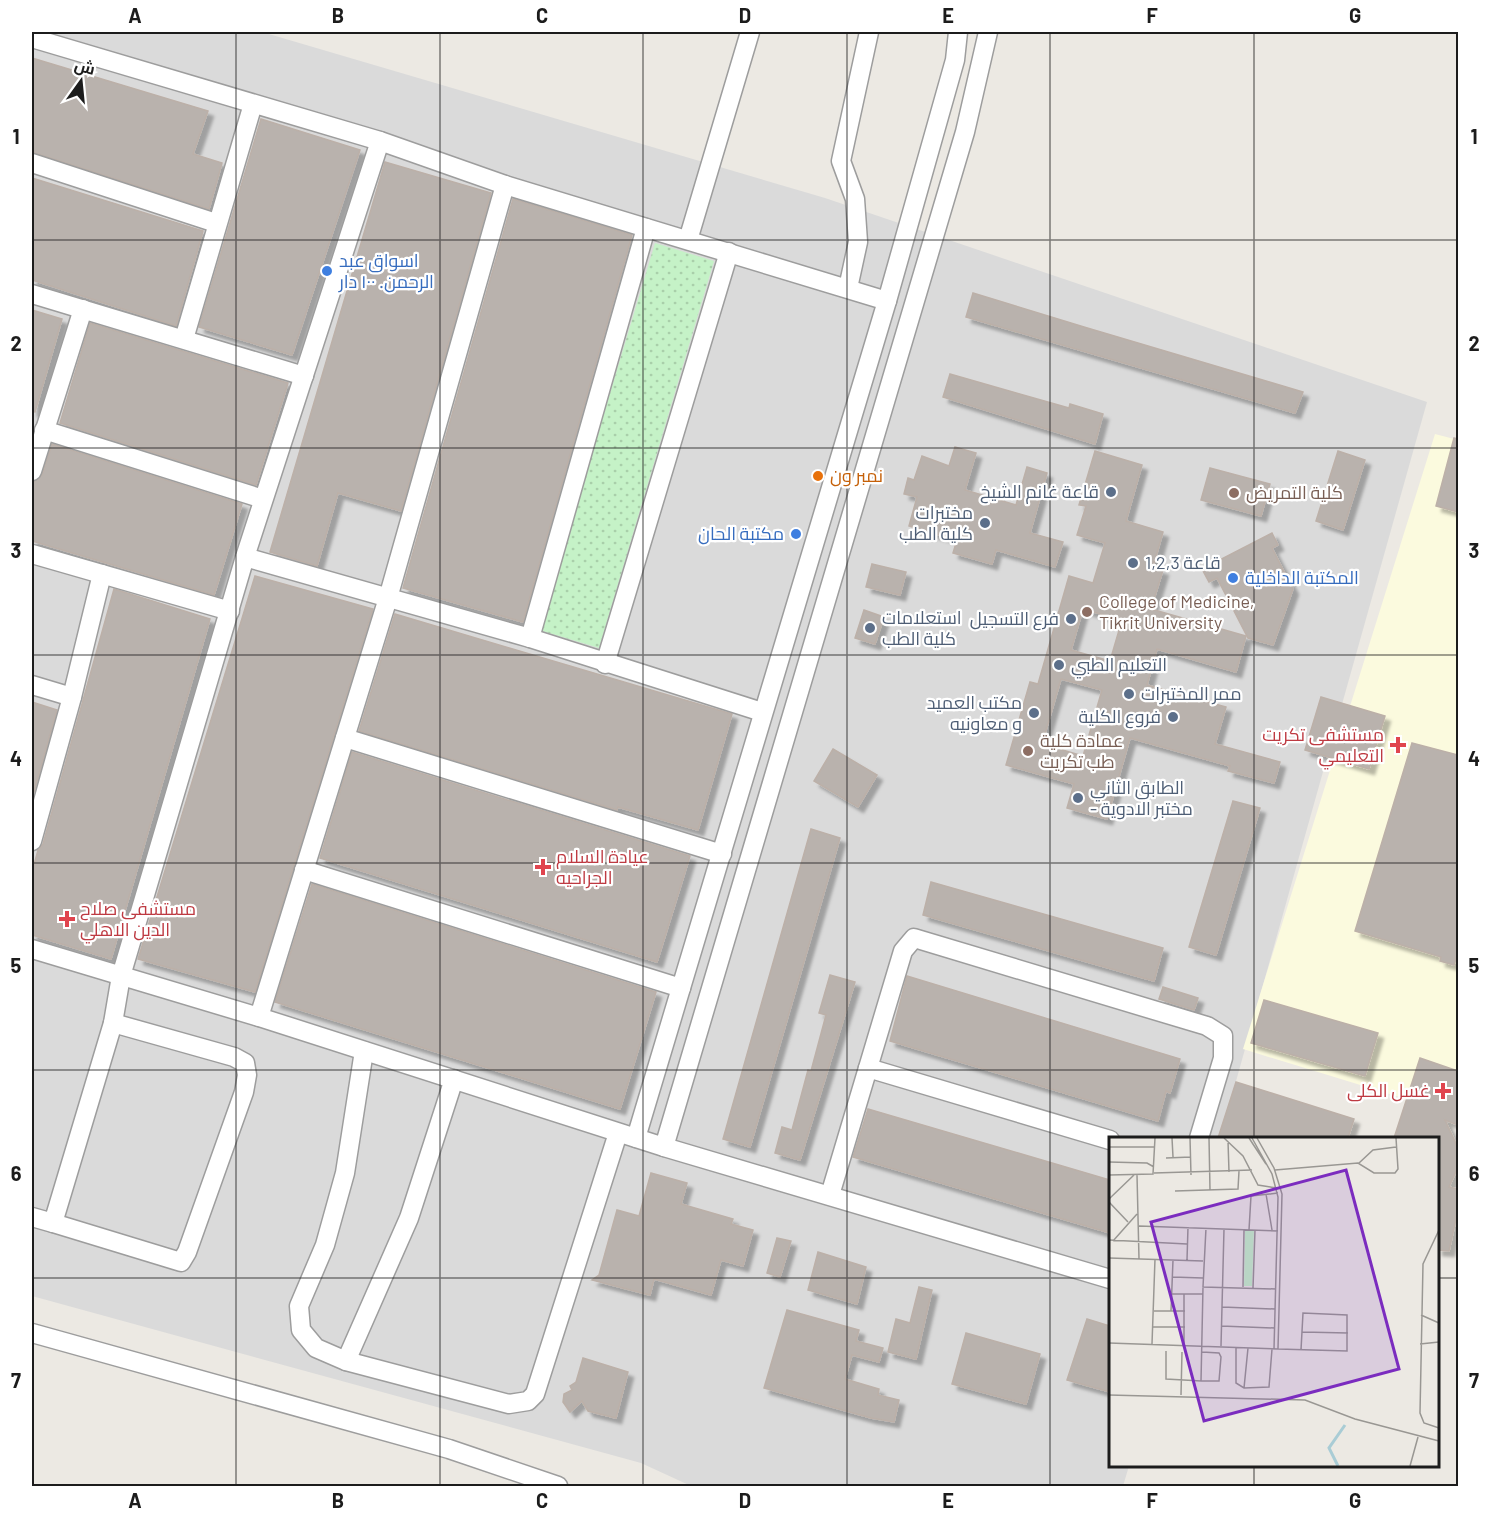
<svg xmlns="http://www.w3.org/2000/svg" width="1490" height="1518" font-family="Barlow,Cairo,sans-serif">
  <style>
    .residential { fill: #dadada }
    .education { fill: #fbfade }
    .park { fill: url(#park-dots) }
    .building { fill: #b9b2ad; stroke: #bcb0a8; stroke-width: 1.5; fill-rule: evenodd; filter: url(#shadow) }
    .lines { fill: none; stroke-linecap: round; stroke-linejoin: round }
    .minor-casing { stroke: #9d9d9d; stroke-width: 21 }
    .minor { stroke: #fff; stroke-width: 18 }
    .grid { fill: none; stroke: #1c1c1c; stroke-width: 1.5; stroke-opacity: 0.55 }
    .shop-dot { fill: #3f7fe0; stroke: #fff; stroke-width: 2 }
    .food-dot { fill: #e8710a; stroke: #fff; stroke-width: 2 }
    .service-dot { fill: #5c6f8a; stroke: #fff; stroke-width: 2 }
    .education-dot { fill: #8d6e63; stroke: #fff; stroke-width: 2 }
    .health-dot { fill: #e0444e; stroke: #fff; stroke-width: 2 }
    .labels { text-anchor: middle; stroke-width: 4.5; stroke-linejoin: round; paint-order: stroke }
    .shop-label { font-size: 18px; fill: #366cbe; stroke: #fff; text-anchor: start }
    .food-label { font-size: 18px; fill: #c56008; stroke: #fff; text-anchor: start }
    .service-label { font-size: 18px; fill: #4e5e75; stroke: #fff; text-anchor: end }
    .education-label { font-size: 18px; fill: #785e54; stroke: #fff; text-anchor: start }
    .health-label { font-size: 18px; fill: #be3a42; stroke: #fff; text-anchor: end }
    .inset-river { fill: none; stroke: #a9ccd5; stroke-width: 3 }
    .inset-road { fill: none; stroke: #999793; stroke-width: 1.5 }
    .view { fill: #7b2cbf; fill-opacity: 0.15; stroke: #7b2cbf; stroke-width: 3 }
    .inset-edge { fill: none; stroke: #1c1c1c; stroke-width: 3 }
    .neatline { fill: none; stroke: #1c1c1c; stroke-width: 2 }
    .grid-label { font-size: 20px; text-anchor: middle; font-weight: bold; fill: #1c1c1c }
  </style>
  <defs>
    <pattern id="park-dots" width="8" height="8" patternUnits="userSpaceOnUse" patternTransform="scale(1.5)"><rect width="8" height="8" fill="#c5f2c7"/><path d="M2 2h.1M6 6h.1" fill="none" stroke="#a9cfaa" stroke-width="1.8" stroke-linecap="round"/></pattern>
    <filter id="shadow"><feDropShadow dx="5.5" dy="5.5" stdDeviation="1.5" flood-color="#0004"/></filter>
  </defs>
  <rect width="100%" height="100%" fill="#ece9e3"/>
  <!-- residential -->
  <polygon class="residential" points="32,32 262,32 825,198 1427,402 1220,1138 1110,1138 1110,1466 1129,1466 1123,1486 691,1486 641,1463 32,1296"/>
  <!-- education -->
  <polygon class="education" points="1435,434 1458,440 1458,1115 1243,1049"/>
  <!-- park -->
  <polygon class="park" points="655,243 714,261 599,648 539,630"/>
  <!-- building -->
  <g class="building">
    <polygon points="32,58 208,111 193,154 222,163 209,209 32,152"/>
    <polygon points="261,119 360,150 292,355 199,327"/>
    <polygon points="385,162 491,193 401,511 338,493 317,566 270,552"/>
    <polygon points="32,178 203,231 176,326 32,280"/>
    <polygon points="513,199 632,235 523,622 403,588"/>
    <polygon points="973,293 1084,327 1303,392 1295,413 966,317"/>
    <polygon points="32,310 62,319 35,412 32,411"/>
    <polygon points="90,323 288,383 256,485 60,423"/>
    <polygon points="950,374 1069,408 1070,404 1103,414 1095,444 943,397"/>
    <polygon points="1454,438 1458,439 1458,512 1436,506"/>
    <polygon points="52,444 242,504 214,595 32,541 32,487 33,482 42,475"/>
    <polygon points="955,447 976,453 965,490 1016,505 1027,467 1047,473 1030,533 1063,542 1055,567 996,550 992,564 953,553 957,540 909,526 917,497 904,494 908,478 914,480 922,456 949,466"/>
    <path d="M1095,451L1142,465L1126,521L1163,532L1153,567L1163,570L1151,609L1246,636L1236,672L1157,649L1147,685L1226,707L1215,744L1280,762L1274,783L1228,771L1230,766L1130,738L1107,819L1067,808L1074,784L1006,765L1030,682L1038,684L1069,576L1093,583L1105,543L1077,535L1086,506L1079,505ZM1083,609L1122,620L1110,661L1071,650ZM1061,679L1102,690L1083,756L1042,744Z"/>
    <polygon points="1338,451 1365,460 1343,530 1316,521"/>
    <polygon points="1210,468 1270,484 1261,516 1201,500"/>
    <polygon points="1272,533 1278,545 1272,548 1293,589 1273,645 1248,638 1217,578 1209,582 1202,569"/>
    <polygon points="872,564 906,572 900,595 866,587"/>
    <polygon points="255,576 373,609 255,992 138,959"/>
    <polygon points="114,589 210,619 111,959 32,935 32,872 38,850 43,844"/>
    <polygon points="864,610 884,617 875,644 855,638"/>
    <polygon points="395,614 732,714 698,830 618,807 617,810 359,731"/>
    <polygon points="1321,697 1385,716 1369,769 1305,750"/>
    <polygon points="32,702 57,710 32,799"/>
    <polygon points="1412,743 1458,755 1458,952 1454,965 1440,961 1441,957 1355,931"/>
    <polygon points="833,749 877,775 858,807 814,781"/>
    <polygon points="352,752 690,856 657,962 320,858"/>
    <polygon points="1233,801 1260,808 1216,955 1189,947"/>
    <polygon points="811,829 840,838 750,1147 723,1139"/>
    <polygon points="931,882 1163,948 1154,981 923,915"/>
    <polygon points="312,884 656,992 620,1109 275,1002"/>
    <polygon points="830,975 855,982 800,1160 775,1153 782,1127 792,1130 808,1070 811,1071 826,1015 819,1013"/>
    <polygon points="907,976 1180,1059 1170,1093 1166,1091 1158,1121 890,1041"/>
    <polygon points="1163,987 1198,998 1194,1010 1159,999"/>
    <polygon points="1264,1000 1378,1033 1365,1076 1251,1043"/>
    <polygon points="1420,1058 1458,1071 1458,1125 1445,1120 1458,1148 1458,1167 1449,1187 1458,1189 1458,1210 1449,1251 1437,1250 1437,1138 1394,1138"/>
    <polygon points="1236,1082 1354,1119 1348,1138 1218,1138"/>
    <polygon points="868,1109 1110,1180 1110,1233 853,1157"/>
    <polygon points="651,1173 687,1183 681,1204 733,1219 731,1224 753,1230 743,1266 721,1260 711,1295 654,1279 650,1295 592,1280 599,1275 617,1210 639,1216"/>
    <polygon points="777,1238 791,1241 780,1277 767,1273"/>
    <polygon points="818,1252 866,1267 857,1304 808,1290"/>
    <polygon points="919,1287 932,1290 916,1359 888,1352 896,1319 910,1323"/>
    <polygon points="787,1310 859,1330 856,1341 883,1348 879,1362 852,1355 845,1379 879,1389 878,1395 899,1400 894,1422 871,1418 764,1388"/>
    <polygon points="1087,1319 1110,1326 1110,1392 1067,1380"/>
    <polygon points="966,1333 1040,1354 1026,1404 952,1384"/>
    <polygon points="583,1358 628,1372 616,1418 588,1411 582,1401 570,1412 563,1402 564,1394 572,1390 570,1386 576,1382"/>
  </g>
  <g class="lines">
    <defs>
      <g id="minor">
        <polyline points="32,38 380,141 505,185 887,301"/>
        <polyline points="380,141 245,557 530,638 762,712"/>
        <polyline points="32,163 216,223"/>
        <polyline points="688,240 750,32"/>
        <polyline points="848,288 858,242 855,199 841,161 869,32"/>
        <polyline points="32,294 304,376"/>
        <polyline points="184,339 253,104"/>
        <polyline points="44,430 263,499"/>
        <polyline points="32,471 83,309"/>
        <polyline points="32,554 230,611"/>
        <polyline points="530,638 646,228"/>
        <polyline points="605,664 729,252"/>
        <polyline points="32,685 72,697"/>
        <polyline points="345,738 722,854"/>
        <polyline points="32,841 72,697 102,574"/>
        <polyline points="304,870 681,988"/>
        <polyline points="32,949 259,1017 664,1147 1110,1279"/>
        <polyline points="259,1017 388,598 505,185"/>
        <polyline points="364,1051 345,1173 325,1245 299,1306 301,1330 316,1348 346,1361 509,1404 528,1401 535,1394 618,1133"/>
        <polyline points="868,1068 1110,1140"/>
        <polyline points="636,1138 887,301 955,60 958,32"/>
        <polyline points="664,1147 965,132 988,32"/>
        <polyline points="830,1195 903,951 914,938 1207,1026 1223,1036 1223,1058 1199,1138"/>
        <polyline points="32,1217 53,1223 113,1023 121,976 245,557"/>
        <polyline points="53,1223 181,1262 187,1252 244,1092 247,1075 245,1063 234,1057 113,1023"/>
        <polyline points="32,1333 449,1449 558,1486"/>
        <polyline points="346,1361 409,1218 454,1079"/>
      </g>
    </defs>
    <!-- minor casing -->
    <use href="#minor" class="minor-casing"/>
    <!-- minor -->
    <use href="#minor" class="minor"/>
  </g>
  <!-- grid -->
  <path class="grid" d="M236,32V1486M440,32V1486M643,32V1486M847,32V1486M1050,32V1486M1254,32V1138M32,240H1458M32,448H1458M32,655H1458M32,863H1458M32,1070H1458M32,1278H1110M1438,1278H1458M1254,1466V1486"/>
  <!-- markers -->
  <g class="shop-dot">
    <circle cx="327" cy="271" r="6"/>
    <circle cx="796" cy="534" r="6"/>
    <circle cx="1233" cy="578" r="6"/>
  </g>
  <circle class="food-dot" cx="818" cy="476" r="6"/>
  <g class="service-dot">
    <circle cx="1111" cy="492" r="6"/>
    <circle cx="985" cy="523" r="6"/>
    <circle cx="1133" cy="563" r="6"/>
    <circle cx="1071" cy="619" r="6"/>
    <circle cx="870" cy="628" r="6"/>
    <circle cx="1059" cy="665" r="6"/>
    <circle cx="1129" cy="694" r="6"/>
    <circle cx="1034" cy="713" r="6"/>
    <circle cx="1173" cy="717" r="6"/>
    <circle cx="1078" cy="798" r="6"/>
  </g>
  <g class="education-dot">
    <circle cx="1234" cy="493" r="6"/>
    <circle cx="1087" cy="612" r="6"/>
    <circle cx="1028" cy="751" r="6"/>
  </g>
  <g class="health-dot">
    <path d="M1395 736h6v6h6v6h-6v6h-6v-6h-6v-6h6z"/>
    <path d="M540 858h6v6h6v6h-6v6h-6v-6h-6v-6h6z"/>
    <path d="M64 910h6v6h6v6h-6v6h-6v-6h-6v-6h6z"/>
    <path d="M1440 1082h6v6h6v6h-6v6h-6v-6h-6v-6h6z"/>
  </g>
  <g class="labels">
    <!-- shop labels -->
    <g class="shop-label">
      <text x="339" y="267">اسواق عبد<tspan x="339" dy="21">الرحمن. ١٠٠ دار</tspan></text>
      <text x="784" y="540" text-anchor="end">مكتبة الحان</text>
      <text x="1245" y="584">المكتبة الداخلية</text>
    </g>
    <!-- food labels -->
    <g class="food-label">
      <text x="830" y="482">نمبر ون</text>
    </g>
    <!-- service labels -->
    <g class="service-label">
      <text x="1099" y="498">قاعة غانم الشيخ</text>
      <text x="973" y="519">مختبرات<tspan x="973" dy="21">كلية الطب</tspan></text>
      <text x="1145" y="569" text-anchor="start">قاعة 1,2,3</text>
      <text x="882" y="624" text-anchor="start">استعلامات<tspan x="882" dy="21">كلية الطب</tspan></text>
      <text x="1059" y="625">فرع التسجيل</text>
      <text x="1071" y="671" text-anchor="start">التعليم الطبي</text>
      <text x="1141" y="700" text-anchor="start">ممر المختبرات</text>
      <text x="1022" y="709">مكتب العميد<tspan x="1022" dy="21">و معاونيه</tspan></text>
      <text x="1161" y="723">فروع الكلية</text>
      <text x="1090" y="794" text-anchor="start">الطابق الثاني<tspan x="1090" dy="21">- مختبر الادوية</tspan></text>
    </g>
    <!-- education labels -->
    <g class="education-label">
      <text x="1246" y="499">كلية التمريض</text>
      <text x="1099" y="608">College of Medicine,<tspan x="1099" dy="21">Tikrit University</tspan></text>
      <text x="1040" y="747">عمادة كلية<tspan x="1040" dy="21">طب تكريت</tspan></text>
    </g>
    <!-- health labels -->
    <g class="health-label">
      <text x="1384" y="741">مستشفى تكريت<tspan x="1384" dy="21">التعليمي</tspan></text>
      <text x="556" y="863" text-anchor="start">عيادة السلام<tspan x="556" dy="21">الجراحيه</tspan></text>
      <text x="80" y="915" text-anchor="start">مستشفى صلاح<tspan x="80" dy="21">الدين الاهلي</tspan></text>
      <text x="1430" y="1097">غسل الكلى</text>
    </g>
  </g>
  <!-- overview -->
  <g transform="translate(1109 1137)">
    <rect width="330" height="330" fill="#ece9e3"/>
    <path d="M136,94H145L143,149H135Z" fill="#c5f2c7"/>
    <path class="inset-river" d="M229,329L220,311L236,288"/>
    <path class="inset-road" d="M63,1L64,20M81,1L82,38M100,1L101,53M115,1L134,19L149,48L168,51M140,1L157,27M143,1L163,37L169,60L165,212M148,1L165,31L173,57L169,212M119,4L120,35M0,10H46M57,21L82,20M0,25L38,26L45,30M250,26L264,13L287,10M166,33L249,26L265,36H286L289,32L287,1M45,36L143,33M0,38L44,37L46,1M28,38L30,122M66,54L129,52L130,34M157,57L163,93M0,62L25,38M0,65L19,85M30,89L169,94M97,91L94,150L167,152M140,93L142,59L169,56M330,93L314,127L311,276L315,286L330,291M0,103L78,107M4,104L28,77M0,121L94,124M78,123L79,90M63,140L94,141M134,150L135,93M144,151L146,93M62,157H94M113,170L166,172M45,174H76M62,174L64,123M312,178L330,186M112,189L166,191M43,190H76M193,195L239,196M0,206L169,212L238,214V178L194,176L192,213M43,207L46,122M311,207L330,205M75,208V157M112,209L115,92M127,210V246L135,251L160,250L163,212M57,214V242L92,244L94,150M92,244H110L112,220L110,216L93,215M135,251L139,211M0,258L196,263L246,282L330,304M72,258L73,215M301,329L309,300"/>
    <path class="view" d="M237,33L290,232L95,284L42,85Z"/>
    <rect width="330" height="330" class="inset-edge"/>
  </g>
  <!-- border -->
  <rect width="1490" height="1518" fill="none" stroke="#ffffff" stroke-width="66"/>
  <!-- north arrow -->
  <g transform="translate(81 81) rotate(15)" stroke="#ffffff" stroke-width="4.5" paint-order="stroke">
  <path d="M0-4.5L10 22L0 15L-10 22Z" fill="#1c1c1c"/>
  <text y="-9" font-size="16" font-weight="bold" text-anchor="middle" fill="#1c1c1c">ش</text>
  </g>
  <rect x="33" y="33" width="1424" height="1452" class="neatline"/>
  <g class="grid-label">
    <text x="135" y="23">A</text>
    <text x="338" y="23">B</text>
    <text x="542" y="23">C</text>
    <text x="745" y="23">D</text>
    <text x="948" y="23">E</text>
    <text x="1152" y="23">F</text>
    <text x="1355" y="23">G</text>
    <text x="16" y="144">1</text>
    <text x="1474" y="144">1</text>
    <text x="16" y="351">2</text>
    <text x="1474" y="351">2</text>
    <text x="16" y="558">3</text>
    <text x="1474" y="558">3</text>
    <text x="16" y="766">4</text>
    <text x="1474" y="766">4</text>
    <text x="16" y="973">5</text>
    <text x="1474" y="973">5</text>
    <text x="16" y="1181">6</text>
    <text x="1474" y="1181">6</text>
    <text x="16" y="1388">7</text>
    <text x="1474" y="1388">7</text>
    <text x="135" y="1508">A</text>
    <text x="338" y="1508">B</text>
    <text x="542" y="1508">C</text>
    <text x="745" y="1508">D</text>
    <text x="948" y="1508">E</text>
    <text x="1152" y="1508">F</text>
    <text x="1355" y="1508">G</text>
  </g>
</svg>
